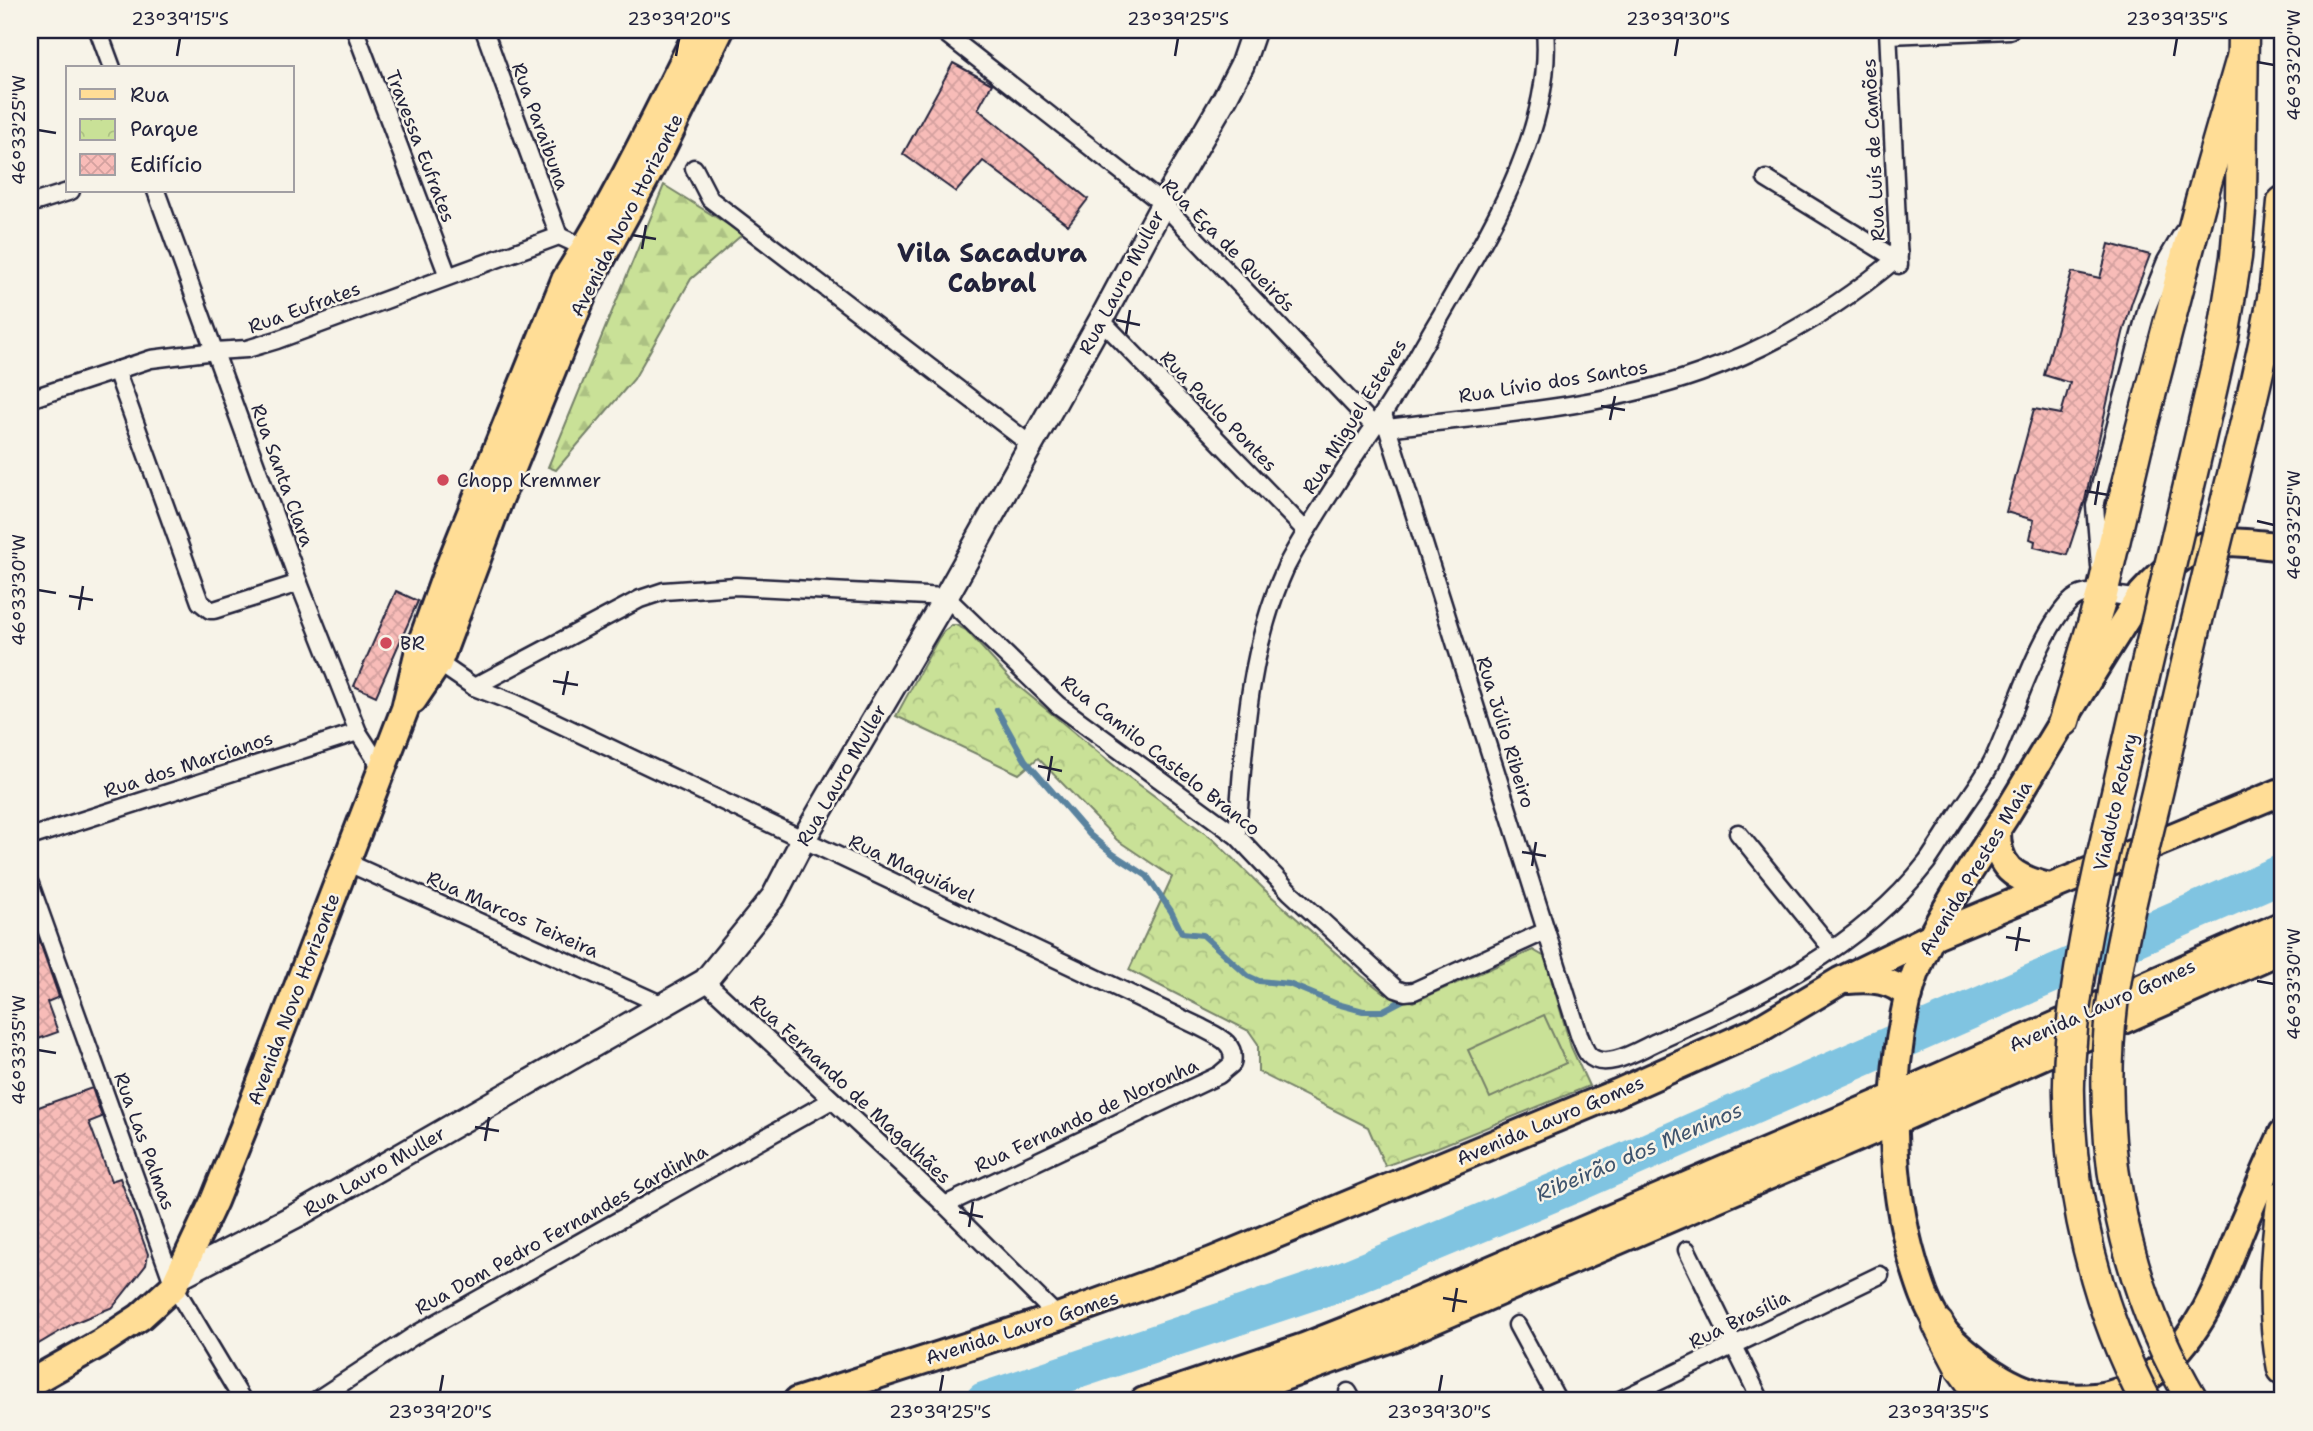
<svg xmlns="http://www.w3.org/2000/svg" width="2313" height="1431" font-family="'Shantell Sans',sans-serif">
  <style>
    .forest { fill: url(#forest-firs); stroke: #768269; stroke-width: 2 }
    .park { fill: url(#park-crowns); stroke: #768269; stroke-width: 2 }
    .pitch { fill: #c9e197; stroke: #768269; stroke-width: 2 }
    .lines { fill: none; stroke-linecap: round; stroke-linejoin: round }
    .stream { stroke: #5a839f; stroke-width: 6 }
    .river { stroke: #80c4e1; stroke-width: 38 }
    .building { fill: url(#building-cross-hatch); stroke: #22223b; stroke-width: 2 }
    .street-casing { stroke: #22223b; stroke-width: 21 }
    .secondary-casing { stroke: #22223b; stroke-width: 28 }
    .primary-casing { stroke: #22223b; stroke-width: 32 }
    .highway-casing { stroke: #22223b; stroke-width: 35 }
    .street { stroke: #f7f3e8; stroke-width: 16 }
    .secondary { stroke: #f7f3e8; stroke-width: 23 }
    .primary { stroke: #ffdd96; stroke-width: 26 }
    .highway { stroke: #ffdd96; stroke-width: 30 }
    .highway-bridge-casing { stroke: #22223b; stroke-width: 35; stroke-linecap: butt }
    .highway-bridge { stroke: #ffdd96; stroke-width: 30 }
    .ticks { fill: none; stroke: #22223b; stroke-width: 2.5 }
    .poi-dot { fill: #d1495b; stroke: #f7f3e8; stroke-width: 2.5 }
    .labels { text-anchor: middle; stroke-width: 5; stroke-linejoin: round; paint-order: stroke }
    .street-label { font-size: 19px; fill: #22223b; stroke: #f7f3e8 }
    .poi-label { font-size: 19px; fill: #22223b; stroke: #f7f3e8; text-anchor: start }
    .water-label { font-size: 21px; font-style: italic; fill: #3e536d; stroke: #f7f3e8 }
    .district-label { font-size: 26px; font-weight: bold; fill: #22223b; stroke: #f7f3e8 }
    .neatline { fill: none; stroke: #22223b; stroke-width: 2.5 }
    .ticks-label { font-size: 18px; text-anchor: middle; fill: #22223b }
  </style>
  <defs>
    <pattern id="forest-firs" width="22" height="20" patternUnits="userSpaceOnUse" patternTransform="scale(1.75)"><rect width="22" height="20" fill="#c9e197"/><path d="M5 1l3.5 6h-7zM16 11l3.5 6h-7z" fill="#acc183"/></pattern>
    <pattern id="park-crowns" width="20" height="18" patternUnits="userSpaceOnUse" patternTransform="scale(1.75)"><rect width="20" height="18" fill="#c9e197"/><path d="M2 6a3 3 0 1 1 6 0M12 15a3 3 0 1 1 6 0" fill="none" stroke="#acc183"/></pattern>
    <pattern id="building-cross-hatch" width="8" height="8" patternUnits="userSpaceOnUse" patternTransform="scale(1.75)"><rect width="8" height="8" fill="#f8bcb8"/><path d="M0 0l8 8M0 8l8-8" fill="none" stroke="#d4a19f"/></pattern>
  </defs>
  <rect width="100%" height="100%" fill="#f7f3e8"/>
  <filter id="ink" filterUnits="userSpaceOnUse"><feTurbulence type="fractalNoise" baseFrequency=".0143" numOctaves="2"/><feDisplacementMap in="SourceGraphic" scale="14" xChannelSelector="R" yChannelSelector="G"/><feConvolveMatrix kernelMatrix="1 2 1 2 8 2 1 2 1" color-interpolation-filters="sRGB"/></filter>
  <g filter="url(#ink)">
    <!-- forest -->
    <polygon class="forest" points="664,185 743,234 691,279 634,379 556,470 548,467"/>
    <!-- park -->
    <polygon class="park" points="952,625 956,625 966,630 1011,680 1122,772 1214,840 1270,895 1362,976 1383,992 1413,1002 1533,950 1545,957 1571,1047 1589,1086 1438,1147 1385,1166 1368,1127 1258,1072 1258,1044 1249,1031 1129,970 1172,877 1117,840 1038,758 1019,774 896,716 938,639 944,631"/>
    <!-- pitch -->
    <polygon class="pitch" points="1544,1015 1566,1063 1490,1098 1468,1050"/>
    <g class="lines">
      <!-- stream -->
      <polyline class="stream" points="997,710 1025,760 1090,835 1113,854 1147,876 1171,911 1182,933 1203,935 1248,976 1259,981 1289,984 1337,1004 1363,1011 1382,1011 1405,999"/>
      <!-- river -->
      <polyline class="river" points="984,1401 1334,1284 1574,1184 2283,873"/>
    </g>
    <!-- building -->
    <g class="building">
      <polygon points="953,63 992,84 978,109 1088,199 1068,225 983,161 956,192 903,154"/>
      <polygon points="2109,244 2150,255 2132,302 2123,333 2085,500 2067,555 2034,547 2035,541 2030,539 2034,520 2006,512 2034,409 2061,414 2070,383 2044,375 2072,272 2100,278"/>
      <polygon points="396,591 418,601 376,696 354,686"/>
      <polygon points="30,914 59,997 47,1002 58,1032 30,1042"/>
      <polygon points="92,1088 102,1117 89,1122 111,1181 120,1178 148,1254 146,1265 113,1307 74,1323 30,1349 30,1178 34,1176 30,1163 30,1110"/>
    </g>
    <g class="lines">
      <defs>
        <g id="street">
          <polyline points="98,30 112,68"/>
          <polyline points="355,30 448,276"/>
          <polyline points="484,30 559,236"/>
          <polyline points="941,30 1163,204 1374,426"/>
          <polyline points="1888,30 1899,265"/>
          <polyline points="1889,35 2010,30"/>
          <polyline points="694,168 710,199 1031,445"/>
          <polyline points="1766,179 1896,259"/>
          <polyline points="156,191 299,583 358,732 382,769"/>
          <polyline points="30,204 71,191"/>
          <polyline points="1101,320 1306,531"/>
          <polyline points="116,370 200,602 210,610 214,610 299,583"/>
          <polyline points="30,399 151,359 215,351 247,349 277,340 559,236 585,248"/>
          <path d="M1383,414L1579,1035C1582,1041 1584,1049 1588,1054C1604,1073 1640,1049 1656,1042C1756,997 1858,951 1927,862C1938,846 1948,829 1959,813C1970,796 1984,778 1993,760C2013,719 2040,627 2073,599C2090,585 2119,599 2140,598"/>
          <path d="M1387,428C1491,415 1601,408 1700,373C1773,347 1837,308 1896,259L1899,254"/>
          <polyline points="2100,566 2095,506 2107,459 2147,308 2166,261 2183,232"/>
          <path d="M433,659L474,687L515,703L1200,1027C1216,1036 1237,1042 1232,1064L1219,1075L945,1205"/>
          <polyline points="474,687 640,599 664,591 736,586 946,597 1058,705 1237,836 1290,892 1396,989 1405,992 1414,991 1546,931"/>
          <polyline points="1738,833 1832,949"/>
          <path d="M1237,836C1244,744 1247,653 1286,567C1297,545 1311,524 1324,503C1343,473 1362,444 1382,415C1403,384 1420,350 1439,319C1487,235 1554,131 1545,30"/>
          <polyline points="30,837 358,732"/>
          <polyline points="346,862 663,1005"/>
          <polyline points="30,884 174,1286 243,1401"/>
          <polyline points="705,981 945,1205 1058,1317"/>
          <polyline points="1687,1250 1761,1401"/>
          <polyline points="1517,1325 1558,1401"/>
          <polyline points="1348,1392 1353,1401"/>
          <polyline points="315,1401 415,1335 832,1100"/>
          <polyline points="1618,1401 1880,1275"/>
        </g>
        <polyline id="secondary" points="178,1277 301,1213 705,981 774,896 803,840 946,597 1101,320 1163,204 1225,98 1242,65 1254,30"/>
        <g id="primary">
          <path d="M2283,547C2210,537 2193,539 2142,594C2095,666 2051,741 2006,815C1970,872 1922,936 1907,1002C1888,1088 1889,1181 1914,1265C1920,1284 1926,1304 1937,1321C1946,1337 1964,1351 1979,1363C2000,1379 2023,1393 2050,1396C2094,1401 2127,1397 2161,1367C2205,1329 2222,1276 2243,1224C2256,1194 2269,1163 2283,1133"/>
          <polyline points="413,700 438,663 499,500 585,289 663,146 720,30"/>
          <path d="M1997,829C1996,868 2014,878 2049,887"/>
          <path d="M1848,980C1872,978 1891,979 1909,996"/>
          <path d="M30,1383L99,1344L140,1317L174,1286L214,1201L243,1129L405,709L419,650L447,572L565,280C616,200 657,114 699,30"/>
          <polyline points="797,1401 1058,1317 1212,1261 1617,1093 1756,1031 1840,981 1933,936 2283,791"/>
          <polyline points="1144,1401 1304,1347 1385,1315 1894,1097 2283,925"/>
          <polyline points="1217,1401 1394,1337 1893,1122 2283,949"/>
        </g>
        <g id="highway">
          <polyline points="2241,199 2243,30"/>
          <polyline points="2275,287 2283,202"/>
          <polyline points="2064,721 2102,594 2136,449 2201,200 2242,58"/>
          <path d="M2283,1196C2275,1253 2271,1312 2283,1369"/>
          <polyline points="1938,1324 1961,1368 1985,1401"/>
        </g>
      </defs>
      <!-- street casing -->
      <use href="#street" class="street-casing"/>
      <!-- secondary casing -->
      <use href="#secondary" class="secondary-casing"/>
      <!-- primary casing -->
      <use href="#primary" class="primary-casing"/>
      <!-- highway casing -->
      <use href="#highway" class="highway-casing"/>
      <!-- street -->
      <use href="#street" class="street"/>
      <!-- secondary -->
      <use href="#secondary" class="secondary"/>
      <!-- primary -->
      <use href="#primary" class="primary"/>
      <!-- highway -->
      <use href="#highway" class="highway"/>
      <defs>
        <g id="highway-bridge">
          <path d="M2146,1401C2088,1293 2059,1152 2072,1029C2083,928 2109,828 2132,728C2162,598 2194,468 2223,338L2236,257L2241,199"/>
          <path d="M2193,1401C2119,1278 2093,1126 2115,984C2126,914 2145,845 2161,776C2182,682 2204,589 2228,495C2245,426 2263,357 2275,287"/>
        </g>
      </defs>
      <!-- highway-bridge casing -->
      <use href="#highway-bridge" class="highway-bridge-casing"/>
      <!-- highway-bridge -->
      <use href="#highway-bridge" class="highway-bridge"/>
    </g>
  </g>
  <!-- ticks -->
  <path class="ticks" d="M177,56L180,38M676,56L679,38M1175,56L1178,38M1675,56L1678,38M2174,56L2177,38M2257,62L2274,65M38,130L56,133M632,235L656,239M642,249L646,225M1116,320L1140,325M1126,334L1130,310M1601,406L1625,410M1610,420L1615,396M2085,491L2109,495M2095,505L2099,481M2257,521L2274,525M38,590L56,593M69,596L93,600M79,610L83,586M553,681L578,685M563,695L568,671M1038,766L1062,771M1048,781L1052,756M1522,852L1546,856M1532,866L1536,842M2006,937L2030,941M2016,951L2020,927M2257,981L2274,984M38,1050L56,1053M475,1127L499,1131M485,1141L489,1117M959,1212L983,1217M969,1227L973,1202M1443,1298L1467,1302M1453,1312L1457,1288M440,1392L443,1375M940,1392L943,1375M1439,1392L1442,1375M1938,1392L1941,1375"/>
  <!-- markers -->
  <g class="poi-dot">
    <circle cx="443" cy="480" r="7"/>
    <circle cx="386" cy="643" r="7"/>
  </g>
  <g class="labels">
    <!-- street labels -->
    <g class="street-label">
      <text transform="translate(541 126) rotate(70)" y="7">Rua Paraibuna</text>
      <text transform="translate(421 146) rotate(69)" y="7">Travessa Eufrates</text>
      <text transform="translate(1873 150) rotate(-93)" y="7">Rua Luís de Camões</text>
      <text transform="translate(626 215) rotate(-63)" y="7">Avenida Novo Horizonte</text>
      <text transform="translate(1229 245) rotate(45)" y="7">Rua Eça de Queirós</text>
      <text transform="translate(1121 282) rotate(-62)" y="7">Rua Lauro Muller</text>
      <text transform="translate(304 307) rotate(-20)" y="7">Rua Eufrates</text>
      <text transform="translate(1553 381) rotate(-9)" y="7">Rua Lívio dos Santos</text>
      <text transform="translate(1219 411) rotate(46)" y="7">Rua Paulo Pontes</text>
      <text transform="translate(1354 416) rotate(-58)" y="7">Rua Miguel Esteves</text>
      <text transform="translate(283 475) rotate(70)" y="7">Rua Santa Clara</text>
      <text transform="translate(1506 732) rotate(73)" y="7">Rua Júlio Ribeiro</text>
      <text transform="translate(1161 755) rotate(38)" y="7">Rua Camilo Castelo Branco</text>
      <text transform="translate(188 764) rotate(-18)" y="7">Rua dos Marcianos</text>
      <text transform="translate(841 775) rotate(-60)" y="7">Rua Lauro Muller</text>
      <text transform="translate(2115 802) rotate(-77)" y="7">Viaduto Rotary</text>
      <text transform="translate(912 868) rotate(25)" y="7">Rua Maquiável</text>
      <text transform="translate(1975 868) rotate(-59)" y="7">Avenida Prestes Maia</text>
      <text transform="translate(513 914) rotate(24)" y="7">Rua Marcos Teixeira</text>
      <text transform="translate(293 999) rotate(-69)" y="7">Avenida Novo Horizonte</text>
      <text transform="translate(2102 1005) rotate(-24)" y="7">Avenida Lauro Gomes</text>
      <text transform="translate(851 1089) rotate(43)" y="7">Rua Fernando de Magalhães</text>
      <text transform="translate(1086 1115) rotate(-25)" y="7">Rua Fernando de Noronha</text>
      <text transform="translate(1550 1120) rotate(-23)" y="7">Avenida Lauro Gomes</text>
      <text transform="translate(145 1141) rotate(70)" y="7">Rua Las Palmas</text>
      <text transform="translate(374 1171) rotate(-30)" y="7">Rua Lauro Muller</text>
      <text transform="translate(561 1229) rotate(-29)" y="7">Rua Dom Pedro Fernandes Sardinha</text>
      <text transform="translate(1739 1319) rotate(-26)" y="7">Rua Brasília</text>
      <text transform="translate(1022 1327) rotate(-18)" y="7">Avenida Lauro Gomes</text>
    </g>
    <!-- poi labels -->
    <g class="poi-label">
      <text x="457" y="487">Chopp Kremmer</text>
      <text x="400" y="650">BR</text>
    </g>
    <!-- water labels -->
    <g class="water-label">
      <text transform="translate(1639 1152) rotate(-23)" y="7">Ribeirão dos Meninos</text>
    </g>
    <!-- district labels -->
    <g class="district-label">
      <text x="992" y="262">Vila Sacadura<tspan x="992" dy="30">Cabral</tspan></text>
    </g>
  </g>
  <!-- margin -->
  <rect width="2313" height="1431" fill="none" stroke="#f7f3e8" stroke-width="77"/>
  <!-- legend -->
  <rect x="66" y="66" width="228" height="126" fill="#f7f3e8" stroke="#a29fa3" stroke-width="2"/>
  <rect x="80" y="89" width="35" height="10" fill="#ffdd96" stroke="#a29fa3" stroke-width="2"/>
  <text x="130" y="102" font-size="21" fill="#22223b">Rua</text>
  <rect x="80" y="119" width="35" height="21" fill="url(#park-crowns)" stroke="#a29fa3" stroke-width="2"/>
  <text x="130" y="136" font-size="21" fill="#22223b">Parque</text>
  <rect x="80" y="154" width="35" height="21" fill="url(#building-cross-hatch)" stroke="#a29fa3" stroke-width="2"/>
  <text x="130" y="172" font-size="21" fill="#22223b">Edifício</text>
  <rect x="38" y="38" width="2236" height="1354" class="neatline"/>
  <g class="ticks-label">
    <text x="180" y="25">23°39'15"S</text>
    <text x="679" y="25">23°39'20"S</text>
    <text x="1178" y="25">23°39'25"S</text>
    <text x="1678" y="25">23°39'30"S</text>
    <text x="2177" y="25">23°39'35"S</text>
    <text transform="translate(2294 65) rotate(-90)" y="6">46°33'20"W</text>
    <text transform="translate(19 130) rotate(-90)" y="6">46°33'25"W</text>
    <text transform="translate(2294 525) rotate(-90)" y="6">46°33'25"W</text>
    <text transform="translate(19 590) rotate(-90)" y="6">46°33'30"W</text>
    <text transform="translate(2294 984) rotate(-90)" y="6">46°33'30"W</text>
    <text transform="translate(19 1050) rotate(-90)" y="6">46°33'35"W</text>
    <text x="440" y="1418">23°39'20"S</text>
    <text x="940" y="1418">23°39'25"S</text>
    <text x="1439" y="1418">23°39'30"S</text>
    <text x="1938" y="1418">23°39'35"S</text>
  </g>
</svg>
